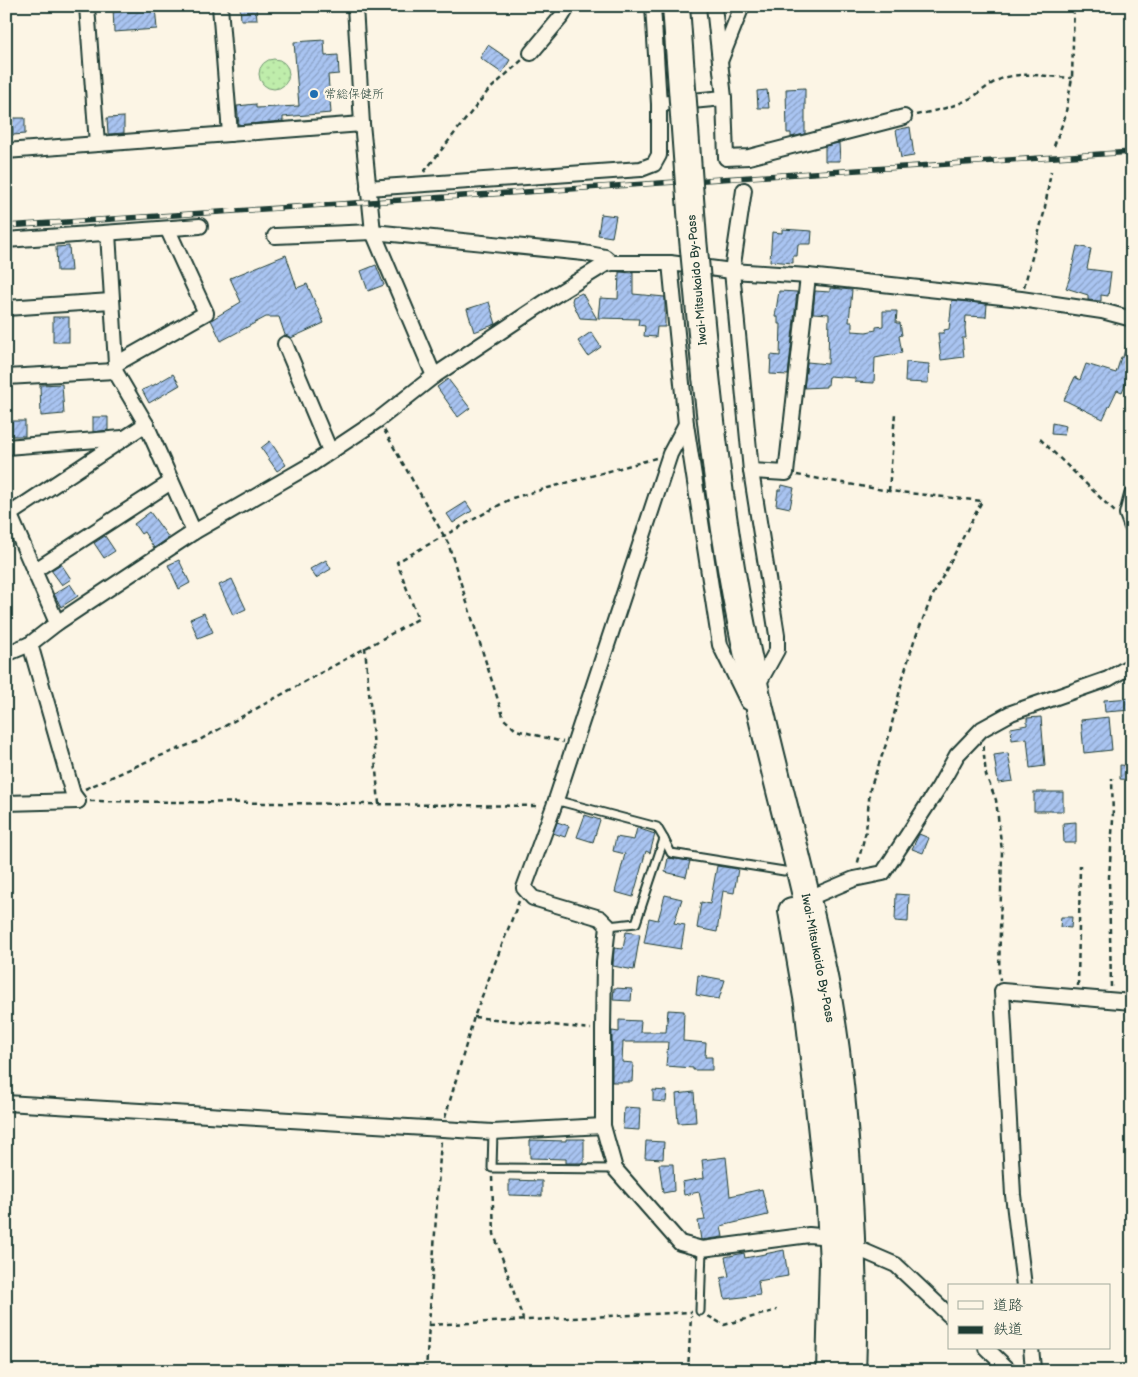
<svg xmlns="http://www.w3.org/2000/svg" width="1138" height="1377" font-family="'Balsamiq Sans','Klee One',sans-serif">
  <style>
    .park { fill: url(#park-dots); stroke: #6f9570 }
    .building { fill: url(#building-hatch); stroke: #1f3d34 }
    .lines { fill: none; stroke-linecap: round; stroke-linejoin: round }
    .lane-casing { stroke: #1f3d34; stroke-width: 11 }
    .street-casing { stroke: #1f3d34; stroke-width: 18 }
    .highway-casing { stroke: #1f3d34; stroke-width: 30 }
    .path { stroke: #1f3d34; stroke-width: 2.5; stroke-dasharray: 5 4; stroke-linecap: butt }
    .lane { stroke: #fcf5e5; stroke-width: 7 }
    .street { stroke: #fcf5e5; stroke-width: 14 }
    .highway { stroke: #fcf5e5; stroke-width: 26 }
    .rail-casing { stroke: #1f3d34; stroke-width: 5.5 }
    .rail { stroke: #fcf5e5; stroke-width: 4; stroke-dasharray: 11; stroke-linecap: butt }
    .highway-bridge-casing { stroke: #1f3d34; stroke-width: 30; stroke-linecap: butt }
    .highway-bridge { stroke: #fcf5e5; stroke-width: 26 }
    .poi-dot { fill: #1f6fb2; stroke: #fcf5e5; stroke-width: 2 }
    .labels { text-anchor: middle; stroke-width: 4.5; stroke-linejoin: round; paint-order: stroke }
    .poi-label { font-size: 12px; fill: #1f3d34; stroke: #fcf5e5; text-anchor: start }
    .street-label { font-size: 12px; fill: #1f3d34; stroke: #fcf5e5 }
  </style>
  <defs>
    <pattern id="park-dots" width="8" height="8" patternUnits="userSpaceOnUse" patternTransform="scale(1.25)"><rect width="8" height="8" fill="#bfedab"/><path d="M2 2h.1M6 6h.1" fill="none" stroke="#a4cc94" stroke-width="1.8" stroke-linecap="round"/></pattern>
    <pattern id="building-hatch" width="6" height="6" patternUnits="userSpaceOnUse" patternTransform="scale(1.25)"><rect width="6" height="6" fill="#a9c4f1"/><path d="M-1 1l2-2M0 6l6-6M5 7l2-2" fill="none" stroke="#89a0c4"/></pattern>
  </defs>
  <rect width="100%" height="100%" fill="#fcf5e5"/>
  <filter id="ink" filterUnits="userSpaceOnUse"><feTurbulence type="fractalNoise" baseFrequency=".02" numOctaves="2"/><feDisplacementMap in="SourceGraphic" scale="10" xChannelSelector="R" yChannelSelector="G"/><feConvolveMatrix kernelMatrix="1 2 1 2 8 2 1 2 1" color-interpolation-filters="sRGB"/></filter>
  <g filter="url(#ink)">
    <!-- park -->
    <circle class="park" cx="274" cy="74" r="15"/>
    <!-- building -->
    <g class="building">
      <polygon points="155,6 157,29 114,32 113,7"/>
      <polygon points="240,6 256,6 257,20 241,20"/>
      <polygon points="324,40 325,56 338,55 339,74 328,75 331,113 283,117 283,121 239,125 237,106 256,104 256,108 299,106 294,42"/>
      <polygon points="488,45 510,60 502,73 480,58"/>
      <polygon points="805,88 805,134 791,137 791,133 787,133 786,89"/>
      <polygon points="767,90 769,108 758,108 757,91"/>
      <polygon points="124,117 124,133 108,134 107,118"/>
      <polygon points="12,118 25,118 25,134 13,135"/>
      <polygon points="910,127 914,156 901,158 896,130"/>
      <polygon points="839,143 840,161 825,161 825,146"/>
      <polygon points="601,214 616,216 612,237 598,235"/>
      <polygon points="782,229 812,231 811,244 798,244 797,256 793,256 793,263 770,261 772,232 782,233"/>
      <polygon points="69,246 71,271 57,271 56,247"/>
      <polygon points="1077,246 1091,249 1087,269 1111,272 1108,296 1101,295 1101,301 1088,300 1088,295 1066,288 1070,277"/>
      <polygon points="286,255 297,288 307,284 324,323 291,338 285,335 279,317 266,317 221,341 211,320 241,302 230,278"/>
      <polygon points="376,265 384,285 368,291 361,271"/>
      <polygon points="619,272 633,273 633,294 665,297 665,327 657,327 656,337 644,336 645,326 638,325 639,319 598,318 600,298 618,299"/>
      <polygon points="830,288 852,290 849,322 852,322 852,331 866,332 876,330 876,327 883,326 883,311 897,311 896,323 900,323 902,335 899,336 902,353 875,358 874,383 855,382 855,378 829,376 828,385 826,385 826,387 804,388 807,362 828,364 829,314 813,313 815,291 830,292"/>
      <polygon points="779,291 797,292 788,375 770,374 771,355 780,356 781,324 778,324 778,317 775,317"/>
      <polygon points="582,293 597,319 580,318 572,301 573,297"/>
      <polygon points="952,300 987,304 986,317 966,316 965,328 966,338 962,338 964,357 941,360 938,333 944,333 944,330 949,329"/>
      <polygon points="489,302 496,324 474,332 467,309"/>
      <rect x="53" y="317" width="16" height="25"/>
      <polygon points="591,332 601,347 588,356 578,341"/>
      <polygon points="1128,338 1132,338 1132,376 1129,375 1122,392 1117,390 1103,419 1064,400 1075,377 1080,380 1086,364 1116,373 1121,357 1123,357"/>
      <polygon points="906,362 929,364 928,383 905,382"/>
      <polygon points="173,374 180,385 149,403 142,390 154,385"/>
      <polygon points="448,379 470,408 458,417 437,387"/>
      <polygon points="62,384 64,414 41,416 40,385"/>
      <polygon points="93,417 108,417 108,430 93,432"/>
      <rect x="12" y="421" width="13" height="15"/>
      <polygon points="1052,423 1066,426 1064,435 1051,434"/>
      <polygon points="270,441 286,465 277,471 261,448"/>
      <polygon points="782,485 794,488 790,508 776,505 778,490 781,490"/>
      <polygon points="466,502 472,511 453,523 447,514"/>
      <polygon points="150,512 169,538 154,548 144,532 141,534 134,524"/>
      <polygon points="105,536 115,551 104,558 94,543"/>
      <polygon points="179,560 190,583 179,589 168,565"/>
      <polygon points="326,560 331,569 316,578 310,569"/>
      <polygon points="61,564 71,579 62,585 51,570"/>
      <polygon points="232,579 246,609 233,615 219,585"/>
      <polygon points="70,584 78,596 61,607 54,594"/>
      <polygon points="204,613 213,632 198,638 190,619"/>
      <polygon points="1132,698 1132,710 1105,712 1104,700"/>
      <polygon points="1041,717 1045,766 1030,768 1027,738 1012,740 1011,728 1027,725 1027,718"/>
      <polygon points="1109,717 1112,750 1084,753 1081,720"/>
      <polygon points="1008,753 1013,781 998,783 994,755"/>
      <polygon points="1120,765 1132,766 1132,780 1120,779"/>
      <rect x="1034" y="792" width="29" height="19"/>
      <polygon points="585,815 600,820 593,842 577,837"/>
      <polygon points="557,822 569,826 565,837 553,833"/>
      <polygon points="1076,822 1076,843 1064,843 1063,823"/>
      <polygon points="637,828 655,834 650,853 646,851 633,897 615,892 625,854 613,851 616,837 634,840"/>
      <polygon points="919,834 929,838 923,853 912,849"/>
      <polygon points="668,858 690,861 686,877 665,872"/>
      <polygon points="717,866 738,869 734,893 723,891 717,932 697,928 701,902 710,904"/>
      <polygon points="896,894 909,895 908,922 895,921"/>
      <polygon points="665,895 682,899 674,923 685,925 681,949 644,943 649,918 658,920"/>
      <polygon points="1061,917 1072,917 1071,928 1060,927"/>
      <polygon points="626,932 640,934 634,970 613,966 614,948 623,949"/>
      <polygon points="698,975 725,980 719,999 696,995"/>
      <polygon points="614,988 632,989 631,1001 613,1000"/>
      <polygon points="668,1010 684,1011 683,1041 706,1043 705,1057 712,1057 712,1070 693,1070 693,1068 666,1066 668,1042 623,1042 622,1062 633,1063 632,1082 612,1082 612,1031 619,1032 619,1020 641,1021 640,1032 666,1032"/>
      <polygon points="653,1090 667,1091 666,1102 653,1101"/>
      <polygon points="694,1092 696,1122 678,1123 676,1094"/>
      <polygon points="624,1107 640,1108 639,1130 623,1129"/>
      <polygon points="566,1139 584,1139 584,1163 566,1163 566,1159 530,1158 530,1140 566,1141"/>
      <polygon points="646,1141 664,1142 663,1159 645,1158"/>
      <polygon points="726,1157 730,1196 762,1189 768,1215 721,1226 723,1237 701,1240 698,1221 705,1220 699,1192 684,1195 682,1182 704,1178 702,1160"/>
      <polygon points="659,1164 673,1164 674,1191 663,1193"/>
      <polygon points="509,1180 542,1181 542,1196 509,1195"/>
      <polygon points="784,1250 788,1276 758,1281 760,1295 725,1299 721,1278 729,1276 725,1257 744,1253 745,1258"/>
    </g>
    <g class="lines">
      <defs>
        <g id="lane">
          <polyline points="555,800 657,827 664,839 636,923 608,926"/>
          <polyline points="664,839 671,853 784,871"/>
          <polyline points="493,1132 492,1168 615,1169"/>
          <polyline points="700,1311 702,1249"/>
        </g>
        <g id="street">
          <polyline points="87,6 97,144"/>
          <polyline points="220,6 230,134"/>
          <polyline points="355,6 362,124 373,232 434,376"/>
          <polyline points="531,53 562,16 568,6"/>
          <polyline points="721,59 742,6"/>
          <polyline points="724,98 726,158 749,157 904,117"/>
          <polyline points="659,104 724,98 714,6"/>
          <polyline points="6,151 362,124"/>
          <polyline points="368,188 641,169 654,164 659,155 659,104 653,6"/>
          <polyline points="744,190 732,271 751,471 777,635 777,650 756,688"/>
          <polyline points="108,233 116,364 115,371 146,424 194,532"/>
          <polyline points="275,236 373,232 584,253 605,257 612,263"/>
          <polyline points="6,240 200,226"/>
          <polyline points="670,263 686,424 720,645 748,702"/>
          <polyline points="6,308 111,301"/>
          <polyline points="285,344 330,451"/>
          <polyline points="116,364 206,313 168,230"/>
          <polyline points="6,377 115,371"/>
          <polyline points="686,424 670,454 554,806 524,888 533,898 600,918 608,926 604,962 603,1030 603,1126 615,1169 680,1243 702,1249 809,1235 820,1236 852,1246 896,1265 949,1315"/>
          <polyline points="6,447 123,438"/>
          <polyline points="751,471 786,473 808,276"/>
          <polyline points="1132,495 1127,514 1132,527"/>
          <polyline points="6,506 57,623"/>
          <polyline points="10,514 146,424"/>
          <polyline points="34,571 171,482"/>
          <polyline points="30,644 73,794 78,801"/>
          <polyline points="6,654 30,644 57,623 194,532 312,464 378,420 434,376 557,294 604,265 612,263 670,263 732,271 808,276 1021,299 1102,311 1132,319"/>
          <polyline points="6,803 78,801"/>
          <polyline points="802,901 854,879 883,873 939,787 957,755 982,729 1011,713 1108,679 1132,665"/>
          <polyline points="6,1103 493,1132 603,1126"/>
          <polyline points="1024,1286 1013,1195 1002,991 1132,1002"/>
          <polyline points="986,1348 1010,1371"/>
          <polyline points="1031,1348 1033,1368 1031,1371"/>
        </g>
        <g id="highway">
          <path d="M706,376C715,460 725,544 742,627C765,746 802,863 825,982C838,1048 844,1116 848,1183C852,1246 855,1308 852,1371"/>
          <polyline points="792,911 808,1003 830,1208 833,1262 830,1371"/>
        </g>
      </defs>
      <!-- lane casing -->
      <use href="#lane" class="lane-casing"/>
      <!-- street casing -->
      <use href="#street" class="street-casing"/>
      <!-- highway casing -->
      <use href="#highway" class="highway-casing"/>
      <!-- path -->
      <g class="path">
        <path d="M916,115C933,111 951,108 967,100C982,93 990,81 1007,77C1028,72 1051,77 1072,78"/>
        <polyline points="1054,146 1065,117 1072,78 1074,6"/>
        <polyline points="424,172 488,91 522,60"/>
        <polyline points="1024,287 1044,213 1051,171"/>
        <polyline points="384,430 448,543 504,719 516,730 563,742"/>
        <polyline points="1040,439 1115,512"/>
        <polyline points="797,475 889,491 982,501 931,599 914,641 903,677 889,736 870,789 866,831 857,866"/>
        <polyline points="889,491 895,413"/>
        <polyline points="365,647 379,804"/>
        <polyline points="983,746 986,775 996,800 1002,851 999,972 1000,980"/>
        <polyline points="85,789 150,760 196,742 418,619 397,562 512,498 656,458"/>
        <polyline points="90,801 540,806"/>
        <polyline points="1078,986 1080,865"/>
        <polyline points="1111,987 1109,877 1113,820 1112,778"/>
        <polyline points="474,1017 591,1029"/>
        <polyline points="445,1118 474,1017 519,901"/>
        <polyline points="492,1177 494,1234 523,1319"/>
        <polyline points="708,1316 724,1325 777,1310"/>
        <polyline points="429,1325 692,1312"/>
        <polyline points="426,1371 441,1140"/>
        <polyline points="688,1371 691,1316"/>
      </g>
      <!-- lane -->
      <use href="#lane" class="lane"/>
      <!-- street -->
      <use href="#street" class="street"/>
      <!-- highway -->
      <use href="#highway" class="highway"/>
      <defs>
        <polyline id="rail" points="6,226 1132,152"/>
      </defs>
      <!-- rail casing -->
      <use href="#rail" class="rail-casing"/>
      <!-- rail -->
      <use href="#rail" class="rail"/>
      <defs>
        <polyline id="highway-bridge" points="676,6 693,239 706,376"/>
      </defs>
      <!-- highway-bridge casing -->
      <use href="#highway-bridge" class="highway-bridge-casing"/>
      <!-- highway-bridge -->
      <use href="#highway-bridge" class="highway-bridge"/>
    </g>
  </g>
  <!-- markers -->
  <circle class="poi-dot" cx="314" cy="94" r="5"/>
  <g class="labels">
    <!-- poi labels -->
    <g class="poi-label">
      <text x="324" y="98">常総保健所</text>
    </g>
    <!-- street labels -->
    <g class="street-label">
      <text transform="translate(697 280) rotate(-95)" y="4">Iwai-Mitsukaido By-Pass</text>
      <text transform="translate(818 958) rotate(79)" y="4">Iwai-Mitsukaido By-Pass</text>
    </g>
  </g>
  <!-- margin -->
  <rect width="1138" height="1377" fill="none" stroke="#fcf5e5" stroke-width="25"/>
  <rect x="12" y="12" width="1113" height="1352" fill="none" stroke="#1f3d34" stroke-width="2" filter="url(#ink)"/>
  <!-- legend -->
  <rect x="948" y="1284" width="162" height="65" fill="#fcf5e5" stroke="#a4ab9e"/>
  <rect x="958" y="1301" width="25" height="8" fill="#fcf5e5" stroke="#a4ab9e"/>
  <text x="993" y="1310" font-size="15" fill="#1f3d34">道路</text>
  <rect x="958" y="1326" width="25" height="8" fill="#1f3d34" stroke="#a4ab9e"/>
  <text x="993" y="1334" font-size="15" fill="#1f3d34">鉄道</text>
</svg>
